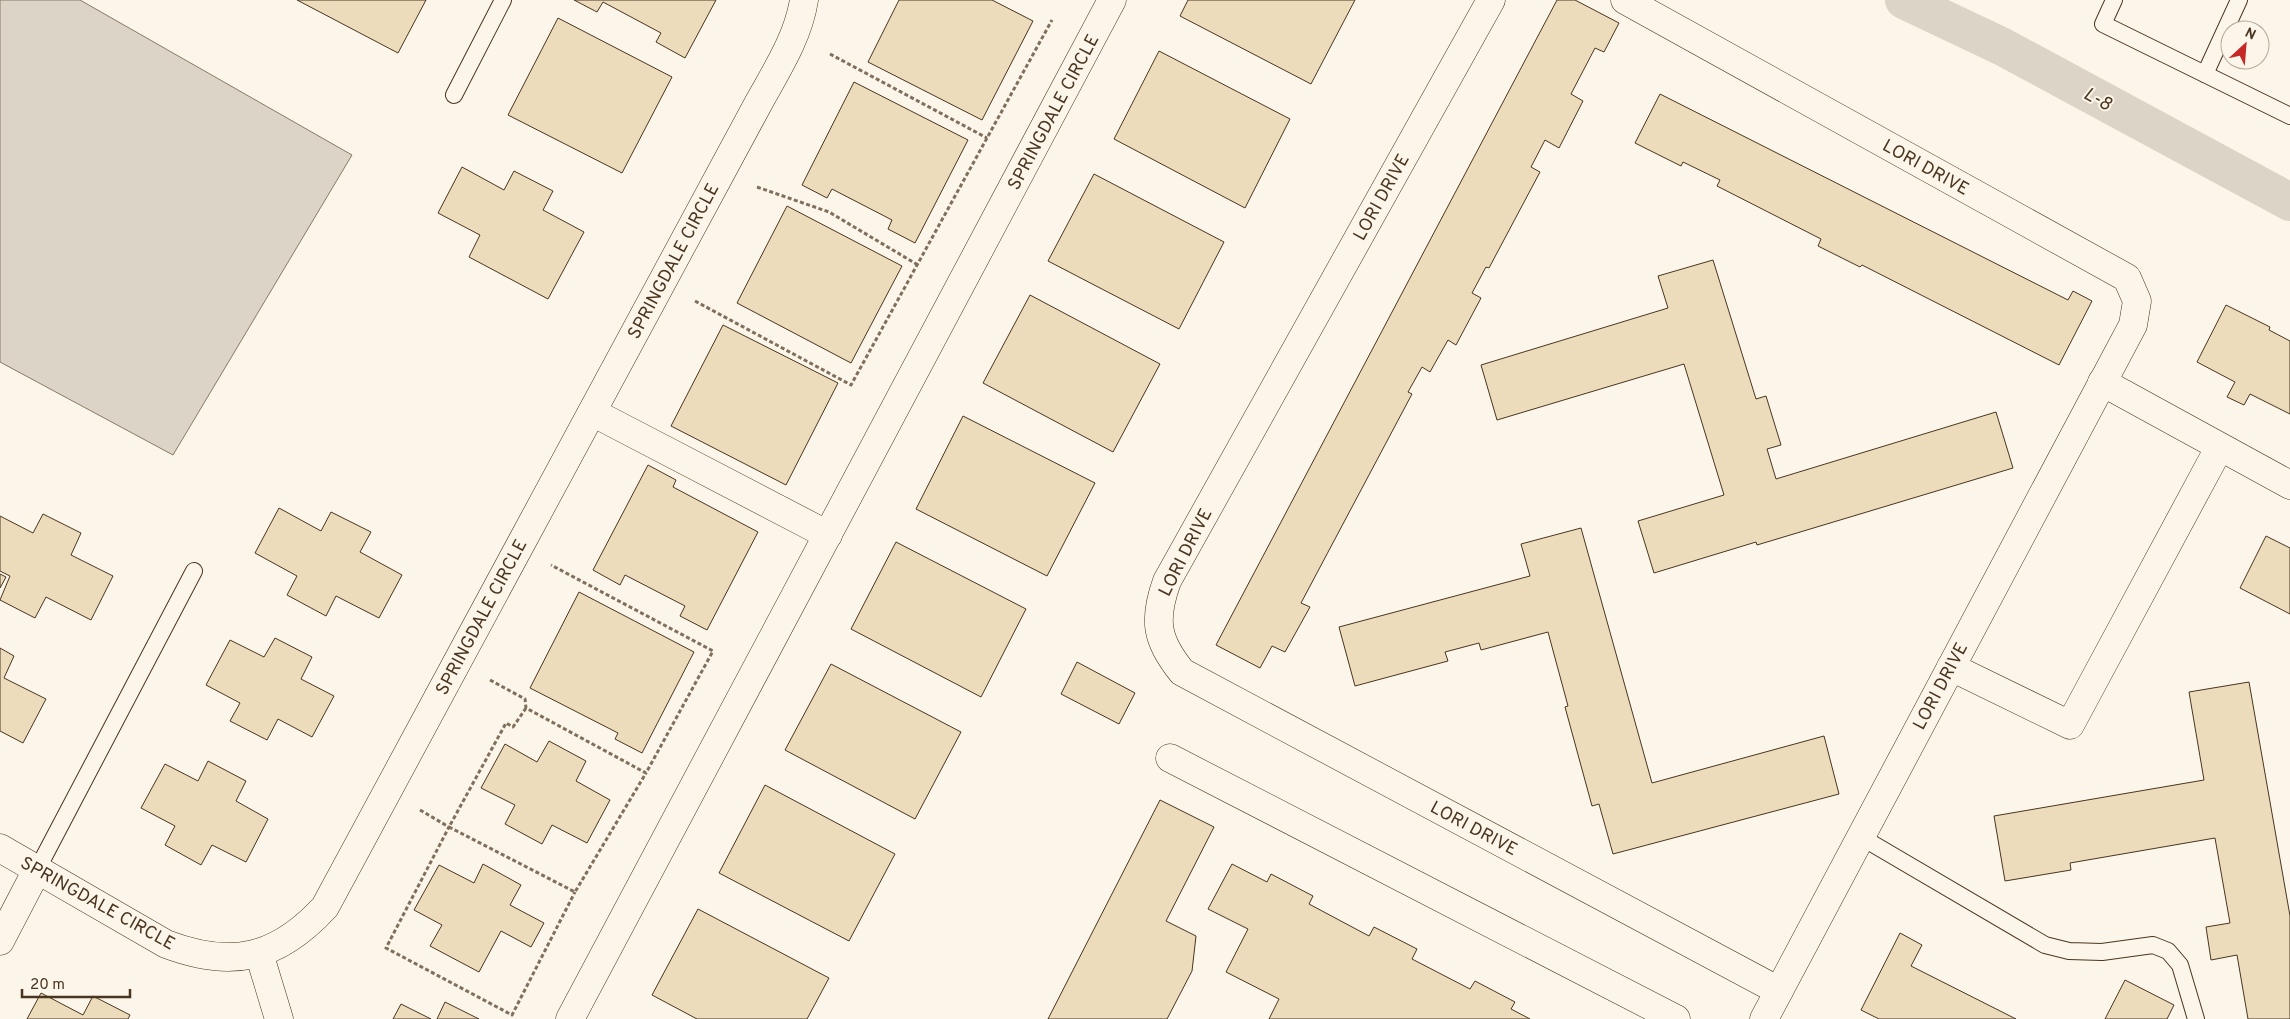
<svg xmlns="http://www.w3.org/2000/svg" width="2290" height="1019" font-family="Overpass,sans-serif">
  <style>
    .water { fill: #dcd4c6; stroke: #887966 }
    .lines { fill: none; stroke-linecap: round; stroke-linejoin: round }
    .canal { stroke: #dcd4c6; stroke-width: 38 }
    .building { fill: #ecdcbc; stroke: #4a3520 }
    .service-casing { stroke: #4a3520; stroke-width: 18 }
    .minor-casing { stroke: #4a3520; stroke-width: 29 }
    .path { stroke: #7f6f5c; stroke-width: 3; stroke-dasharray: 4 2.5; stroke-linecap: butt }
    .service { stroke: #fbf6e9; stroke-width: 16 }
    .minor { stroke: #fbf6e9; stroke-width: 28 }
    .labels { text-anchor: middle; stroke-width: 4; stroke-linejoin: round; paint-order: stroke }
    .street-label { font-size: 18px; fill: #4a3520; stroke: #fbf6e9 }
    .water-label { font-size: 19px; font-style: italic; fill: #4a3520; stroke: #fbf6e9 }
  </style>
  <rect width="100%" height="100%" fill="#fbf6e9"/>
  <!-- water -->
  <polygon class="water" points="0,0 80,0 352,155 173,455 0,362"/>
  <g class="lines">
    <!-- canal -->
    <polyline class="canal" points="1904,0 2003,47 2290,202"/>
  </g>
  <!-- building -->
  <g class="building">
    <polygon points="297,0 426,0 398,53"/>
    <polygon points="574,0 716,0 685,58 656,42 661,33 603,2 597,12"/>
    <polygon points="899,0 992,0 1033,21 982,120 868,62"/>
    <polygon points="1188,0 1355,0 1311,84 1180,16"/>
    <polygon points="1557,0 1575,0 1619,23 1604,52 1595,48 1571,94 1583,101 1559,148 1545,140 1531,167 1540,172 1489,268 1486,267 1472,293 1481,298 1456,345 1448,340 1430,372 1422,367 1408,392 1412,394 1301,603 1310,607 1285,652 1272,646 1260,668 1216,645"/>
    <polygon points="558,18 672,77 622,173 508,115"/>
    <polygon points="1159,51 1290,119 1245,208 1114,139"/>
    <polygon points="854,82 968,140 915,243 888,229 892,220 832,189 827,198 802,185"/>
    <polygon points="1660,94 2068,300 2073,291 2092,301 2059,365 1862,265 1860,267 1818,246 1821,239 1717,186 1720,180 1683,162 1681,166 1635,143"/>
    <polygon points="462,167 504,190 514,171 553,191 543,210 584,232 548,299 469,257 480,235 438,213"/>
    <polygon points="1094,174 1224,242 1179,329 1048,261"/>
    <polygon points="787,206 902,266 851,363 737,303"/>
    <polygon points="1713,260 1756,399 1766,396 1781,445 1767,449 1776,479 1996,412 2013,468 1757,545 1756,542 1654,573 1638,521 1724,495 1684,364 1497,420 1481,365 1668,308 1658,276"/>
    <polygon points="1030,295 1160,364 1113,452 983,383"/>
    <polygon points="2226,305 2270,327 2269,330 2290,341 2290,414 2250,394 2244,405 2227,397 2235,382 2197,362"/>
    <polygon points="723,325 838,383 786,485 671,426"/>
    <polygon points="963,416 1095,483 1047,576 916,509"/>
    <polygon points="648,465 676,480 673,487 758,532 707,630 680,616 685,606 625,575 620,585 593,570"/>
    <polygon points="279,508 321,531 331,512 371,532 360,552 402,575 379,618 336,596 326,616 287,595 297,576 255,553"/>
    <polygon points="43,514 81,533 71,555 113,576 91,620 46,597 35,618 0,600 10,576 0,571 0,516 33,533"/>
    <polygon points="1581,528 1652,783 1824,736 1839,794 1613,854 1599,804 1592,806 1565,707 1568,706 1548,632 1481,650 1479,643 1445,652 1448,661 1355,686 1339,627 1530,576 1521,544"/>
    <polygon points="2266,536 2290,548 2290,614 2240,588"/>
    <polygon points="896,542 1026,609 981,697 851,629"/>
    <polygon points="0,574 6,577 0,588"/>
    <polygon points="579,592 694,652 642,753 615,739 618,733 530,688"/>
    <polygon points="275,638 312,657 301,679 334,696 312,737 278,719 267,740 230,721 240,703 206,685 230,640 264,657"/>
    <polygon points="0,648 14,656 4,678 46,699 23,743 0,731"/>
    <polygon points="1077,662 1135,693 1119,724 1061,694"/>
    <polygon points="831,664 961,732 915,819 785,750"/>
    <polygon points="2249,682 2290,916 2290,1019 2248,1019 2237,955 2211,960 2206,927 2230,923 2215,838 2070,863 2071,870 2005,881 1994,816 2204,780 2189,692"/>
    <polygon points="549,741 586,761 576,781 610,800 587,843 552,825 542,844 505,824 515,805 481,788 505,744 537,762"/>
    <polygon points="208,761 246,781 236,801 268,819 246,862 212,845 201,865 165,845 175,826 141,808 165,764 198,781"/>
    <polygon points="765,785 895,854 849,941 719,873"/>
    <polygon points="1160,800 1214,827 1166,921 1196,936 1192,971 1167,1019 1048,1019"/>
    <polygon points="483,864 521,885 510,905 544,923 531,947 501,931 479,972 430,946 442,925 414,910 439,865 474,883"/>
    <polygon points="1232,864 1267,882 1271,874 1313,896 1309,904 1369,936 1374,927 1417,949 1412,959 1470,989 1475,981 1515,1002 1511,1009 1530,1019 1269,1019 1279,999 1226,972 1248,929 1208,909"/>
    <polygon points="698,909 829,978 807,1019 697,1019 652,995"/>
    <polygon points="1900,933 1922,945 1911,966 2016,1019 1879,1019 1861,1010"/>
    <polygon points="2125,980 2174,1005 2167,1019 2105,1019"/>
    <polygon points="41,993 83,1015 93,996 130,1015 128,1019 27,1019"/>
    <polygon points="445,1002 479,1019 437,1019"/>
    <polygon points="401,1004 431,1019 393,1019"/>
  </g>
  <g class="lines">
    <defs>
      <g id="service">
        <polyline points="2114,0 2103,24 2290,116"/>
        <polyline points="2205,74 2239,0"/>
        <polyline points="454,95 503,0"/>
        <polyline points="1861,837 2045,945 2069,951 2102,952 2153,945 2168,951 2180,965 2196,1019"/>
        <polyline points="38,868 194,571"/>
      </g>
      <g id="minor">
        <path d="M1491,0L1167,581C1153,620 1156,640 1182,672L1779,991"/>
        <polyline points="1625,0 2127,278 2137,301 2133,325 1764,1019"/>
        <polyline points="2102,382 2290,485"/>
        <polyline points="592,412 828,535"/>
        <polyline points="1951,667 2070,725 2219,448"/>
        <polyline points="1170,758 1676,1019"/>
        <path d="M0,848L166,944C232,969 277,959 325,907L758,104C776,71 798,38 804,0"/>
        <polyline points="0,941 38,868"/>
        <polyline points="259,953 279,1019"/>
        <polyline points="570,1019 1112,0"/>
      </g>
    </defs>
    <!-- service casing -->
    <use href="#service" class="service-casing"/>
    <!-- minor casing -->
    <use href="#minor" class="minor-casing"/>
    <!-- path -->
    <g class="path">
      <polyline points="830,54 987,138"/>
      <polyline points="757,187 829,212 918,265"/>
      <polyline points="695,301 851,385 1052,20"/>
      <polyline points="490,680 525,699 526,708 646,773 713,651 551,565"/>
      <polyline points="526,708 513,727 506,723 449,827 575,892 646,773"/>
      <polyline points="420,810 449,827 386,948 512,1015 575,892"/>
    </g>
    <!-- service -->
    <use href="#service" class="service"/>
    <!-- minor -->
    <use href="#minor" class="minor"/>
  </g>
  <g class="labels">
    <!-- street labels -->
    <g class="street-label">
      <text transform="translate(1053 112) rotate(-62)" y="6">SPRINGDALE CIRCLE</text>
      <text transform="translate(1926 167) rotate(29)" y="6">LORI DRIVE</text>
      <text transform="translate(1381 197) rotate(-61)" y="6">LORI DRIVE</text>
      <text transform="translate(673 261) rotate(-62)" y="6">SPRINGDALE CIRCLE</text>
      <text transform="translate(1185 552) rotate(-63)" y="6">LORI DRIVE</text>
      <text transform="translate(481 617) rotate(-62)" y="6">SPRINGDALE CIRCLE</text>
      <text transform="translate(1940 686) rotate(-62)" y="6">LORI DRIVE</text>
      <text transform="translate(1474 828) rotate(28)" y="6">LORI DRIVE</text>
      <text transform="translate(98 903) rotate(29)" y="6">SPRINGDALE CIRCLE</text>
    </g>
    <!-- water labels -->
    <g class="water-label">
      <text transform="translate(2098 98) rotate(28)" y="7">L-8</text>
    </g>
  </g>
  <!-- north arrow -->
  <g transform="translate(2245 45) rotate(26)"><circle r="24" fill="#fbf6e9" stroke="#b4a999"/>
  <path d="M0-4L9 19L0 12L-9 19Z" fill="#c62828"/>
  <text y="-8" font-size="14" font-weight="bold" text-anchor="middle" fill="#4a3520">N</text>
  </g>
  <!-- scale -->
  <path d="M22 989v8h108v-8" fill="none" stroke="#4a3520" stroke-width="2.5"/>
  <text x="30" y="989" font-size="15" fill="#4a3520" stroke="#fbf6e9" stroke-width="4" paint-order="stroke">20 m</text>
</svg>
